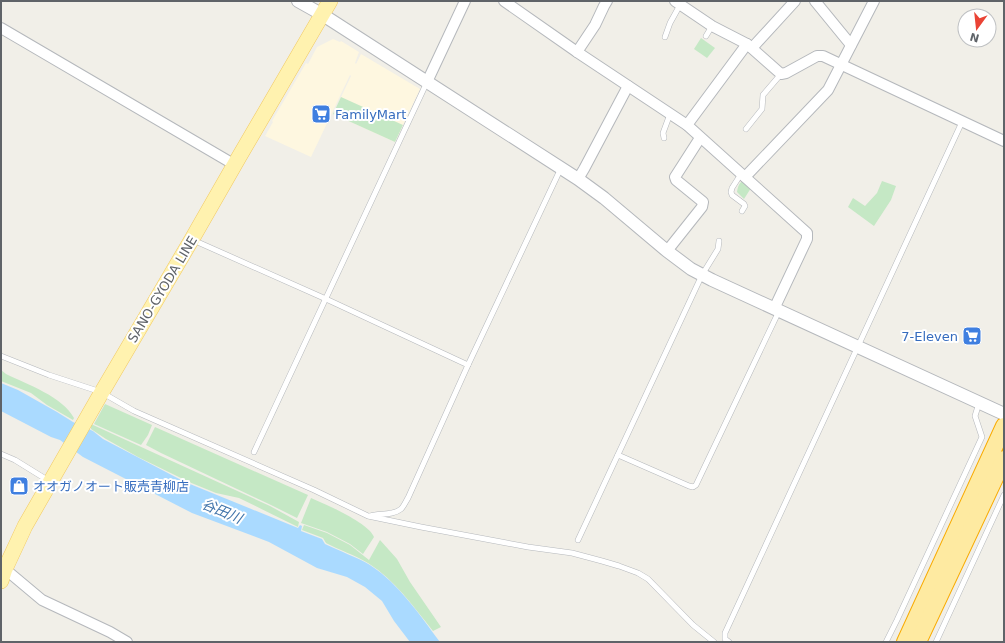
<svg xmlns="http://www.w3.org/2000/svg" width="1005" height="643" font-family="'DejaVu Sans','Noto Sans JP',sans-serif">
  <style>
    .commercial { fill: #fef7e0 }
    .green { fill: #c5e8c5 }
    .water { fill: #aadaff }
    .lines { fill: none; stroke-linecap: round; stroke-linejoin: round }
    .service-casing { stroke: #b5b8bc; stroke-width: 6 }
    .minor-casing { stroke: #b5b8bc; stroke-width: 12 }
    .tertiary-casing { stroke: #b5b8bc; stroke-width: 14 }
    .primary-casing { stroke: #f2c960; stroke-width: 16 }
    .trunk-casing { stroke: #f9ab00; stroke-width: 18 }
    .service { stroke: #fff; stroke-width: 5 }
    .minor { stroke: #fff; stroke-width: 10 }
    .tertiary { stroke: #fff; stroke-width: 12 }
    .primary { stroke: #fff2af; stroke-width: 15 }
    .trunk { stroke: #feeaa1; stroke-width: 16 }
    .labels { text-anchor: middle; stroke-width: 4; stroke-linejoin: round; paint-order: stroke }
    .shop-label { font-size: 13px; fill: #366cbe; stroke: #fff; text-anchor: start }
    .street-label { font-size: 13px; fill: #5f6368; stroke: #fff }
    .water-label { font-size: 14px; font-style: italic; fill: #4174aa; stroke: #fff }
  </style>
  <rect width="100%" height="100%" fill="#f1efe8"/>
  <!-- commercial -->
  <polygon class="commercial" points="333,39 340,42 341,41 359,52 355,63 356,64 361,54 420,89 395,142 333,114 351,76 350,75 311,157 265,136 273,122 272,121 306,63 308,64 317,47"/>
  <!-- green -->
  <g class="green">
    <polygon points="701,38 715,48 707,58 694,49"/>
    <polygon points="341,97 403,125 395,142 333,114"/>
    <path d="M742,181L751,188L744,199L737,192C738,187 738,185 742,181Z"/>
    <polygon points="882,181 896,186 891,200 874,226 848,207 853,198 865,206 877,193"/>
    <path d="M1,370L6,374C27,384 63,397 74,418L73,420L47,405L31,393L1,381Z"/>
    <polygon points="105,404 152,425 148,435 141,445 94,424"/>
    <polygon points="91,424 270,506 299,522 298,527 239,498 216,493 189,482 138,457 106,439 91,429"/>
    <polygon points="155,427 308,495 297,518 271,505 161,453 146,445"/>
    <path d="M311,498C325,504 369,523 374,537L363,554L350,544L327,532L301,523Z"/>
    <path d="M304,525L327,533L350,545L369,560L380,540L397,559L410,582L441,627L433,631C413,606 395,580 368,563C355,555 339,550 326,543L323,538L302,530Z"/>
  </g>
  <!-- water -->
  <path class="water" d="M1,383L18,390L57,412L73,422L93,431L103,439L185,482L298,528L300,525L302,526L301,531L322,539L325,544C339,551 357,557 370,565C399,584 419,614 440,642H410L394,621L382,601L365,587L347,577L317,568L269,542L192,513L83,457L60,440L51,437L1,411Z"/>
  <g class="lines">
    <defs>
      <g id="service">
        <polyline points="706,36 712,26"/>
        <polyline points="665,37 670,23 680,5"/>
        <polyline points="746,129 762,109 763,95 781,74"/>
        <polyline points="664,138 663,133 670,114"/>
        <polyline points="741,174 732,188 731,192 732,195 744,204 745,206 742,211"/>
        <polyline points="193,240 326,299 468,365"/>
        <polyline points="1,356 49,375 101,392 134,411 314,490 368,516 421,527 528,547 572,553 602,561 619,566 638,573 648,579 693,625 714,642"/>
        <polyline points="254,452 427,82"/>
        <polyline points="1,454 15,460 49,481"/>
        <polyline points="618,455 689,486 693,487 696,485 779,311"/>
        <path d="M370,516C380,513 392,516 401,509C404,506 406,501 408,498L468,365L561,168"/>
        <polyline points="578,540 702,275 718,249 719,241"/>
        <polyline points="729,642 725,639 725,633 962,122"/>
        <polyline points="886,642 897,620 982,437 975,416 979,403"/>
        <polyline points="936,642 1004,495"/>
      </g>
      <g id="minor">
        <polyline points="504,1 577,52 687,125 807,233 807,239 774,309"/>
        <polyline points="675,1 712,26 747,44 781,74 786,73 817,56 823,56 1004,141"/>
        <polyline points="815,1 851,45"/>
        <polyline points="1,28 235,165"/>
        <polyline points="752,48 795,1"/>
        <polyline points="577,52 595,25 604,6 607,1"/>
        <polyline points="427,82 465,1"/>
        <polyline points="687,125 747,44"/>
        <polyline points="745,177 828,90 874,1"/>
        <polyline points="578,179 584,169 628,86"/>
        <polyline points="667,251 702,207 703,202 676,180 675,177 700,138"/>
        <polyline points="5,569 42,600 110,632 127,642"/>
      </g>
      <polyline id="tertiary" points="298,1 323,15 578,179 604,198 667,251 691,269 712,280 1004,414"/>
      <polyline id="primary" points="1,581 5,569 25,526 52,479 99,397 192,239 239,157 330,1"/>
      <g id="trunk">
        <polyline points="905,642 1004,426"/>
        <polyline points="918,642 1004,459"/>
      </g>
    </defs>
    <!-- service casing -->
    <use href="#service" class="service-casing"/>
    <!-- minor casing -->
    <use href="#minor" class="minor-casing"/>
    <!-- tertiary casing -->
    <use href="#tertiary" class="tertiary-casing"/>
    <!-- primary casing -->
    <use href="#primary" class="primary-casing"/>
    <!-- trunk casing -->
    <use href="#trunk" class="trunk-casing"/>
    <!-- service -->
    <use href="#service" class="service"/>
    <!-- minor -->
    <use href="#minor" class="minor"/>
    <!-- tertiary -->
    <use href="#tertiary" class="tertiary"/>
    <!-- primary -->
    <use href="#primary" class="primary"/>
    <!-- trunk -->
    <use href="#trunk" class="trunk"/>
  </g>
  <!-- icons -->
  <defs>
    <symbol id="supermarket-square" viewBox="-11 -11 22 22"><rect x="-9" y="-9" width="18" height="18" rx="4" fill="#3f7fe0" stroke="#fff"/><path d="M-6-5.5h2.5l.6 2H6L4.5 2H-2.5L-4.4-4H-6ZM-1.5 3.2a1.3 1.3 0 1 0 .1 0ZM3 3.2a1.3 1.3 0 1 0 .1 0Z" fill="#fff"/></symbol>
    <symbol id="shop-square" viewBox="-11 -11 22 22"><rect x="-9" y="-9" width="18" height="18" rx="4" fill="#3f7fe0" stroke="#fff"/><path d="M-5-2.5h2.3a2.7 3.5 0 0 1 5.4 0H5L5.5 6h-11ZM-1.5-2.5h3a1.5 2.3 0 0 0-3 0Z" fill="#fff"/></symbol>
  </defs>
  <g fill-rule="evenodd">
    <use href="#supermarket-square" x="310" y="103" width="22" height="22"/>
    <use href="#supermarket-square" x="961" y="325" width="22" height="22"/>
    <use href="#shop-square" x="8" y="475" width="22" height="22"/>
  </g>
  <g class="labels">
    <!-- shop labels -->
    <g class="shop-label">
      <text x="335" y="119">FamilyMart</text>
      <text x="958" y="341" text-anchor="end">7-Eleven</text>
      <text x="33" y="491">オオガノオート販売青柳店</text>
    </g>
    <!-- street labels -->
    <g class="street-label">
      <text transform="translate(162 289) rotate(-59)" y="5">SANO-GYODA LINE</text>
    </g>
    <!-- water labels -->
    <g class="water-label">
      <text transform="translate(222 511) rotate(23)" y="5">谷田川</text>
    </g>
  </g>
  <!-- border -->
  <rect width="1005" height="643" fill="none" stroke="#5f6368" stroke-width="4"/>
  <!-- north arrow -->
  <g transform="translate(977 28) rotate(195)"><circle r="19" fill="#ffffff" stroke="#bfc1c3"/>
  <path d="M0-3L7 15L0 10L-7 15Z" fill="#ea4335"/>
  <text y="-6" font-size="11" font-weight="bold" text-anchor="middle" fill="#5f6368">N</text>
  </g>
</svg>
